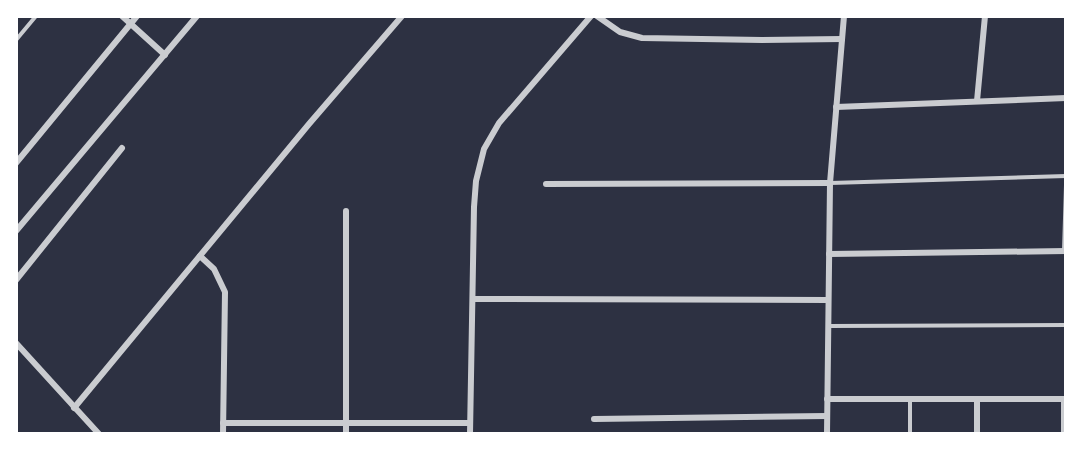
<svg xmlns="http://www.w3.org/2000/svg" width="1082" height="450" font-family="'Public Sans',sans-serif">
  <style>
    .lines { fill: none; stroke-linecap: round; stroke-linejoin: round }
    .service { stroke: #caccd0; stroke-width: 4 }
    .minor { stroke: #caccd0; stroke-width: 6 }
  </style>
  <rect width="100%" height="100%" fill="#2d3142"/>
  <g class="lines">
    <!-- service -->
    <g class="service">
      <polyline points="16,40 36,16"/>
      <polyline points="830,183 1066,176"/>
      <polyline points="1064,251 1066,185"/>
      <polyline points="828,326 1066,325"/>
      <polyline points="910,399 910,434"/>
      <polyline points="1063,434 1063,399"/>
    </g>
    <!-- minor -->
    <g class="minor">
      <polyline points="122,16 165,55"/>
      <polyline points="597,16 620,32 642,38 762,40 842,39"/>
      <polyline points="977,101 985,16"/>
      <polyline points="836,107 1066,98"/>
      <polyline points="16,163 137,16"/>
      <polyline points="546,184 830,183"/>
      <polyline points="16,231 197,16"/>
      <polyline points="829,254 1066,251"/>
      <polyline points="200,256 214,269 225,292 223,434"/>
      <polyline points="16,280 122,148"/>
      <polyline points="473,299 828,300"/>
      <polyline points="16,343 99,434"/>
      <polyline points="827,399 1066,399"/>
      <polyline points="74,408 309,124 402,16"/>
      <polyline points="594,419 827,416"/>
      <polyline points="223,423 470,423"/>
      <polyline points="346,434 346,211"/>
      <polyline points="470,434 474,207 476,181 484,149 499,123 591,16"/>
      <polyline points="827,434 830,183 844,16"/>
      <polyline points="977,434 977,399"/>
    </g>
  </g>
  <!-- border -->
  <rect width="1082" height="450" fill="none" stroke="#ffffff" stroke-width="36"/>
</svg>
